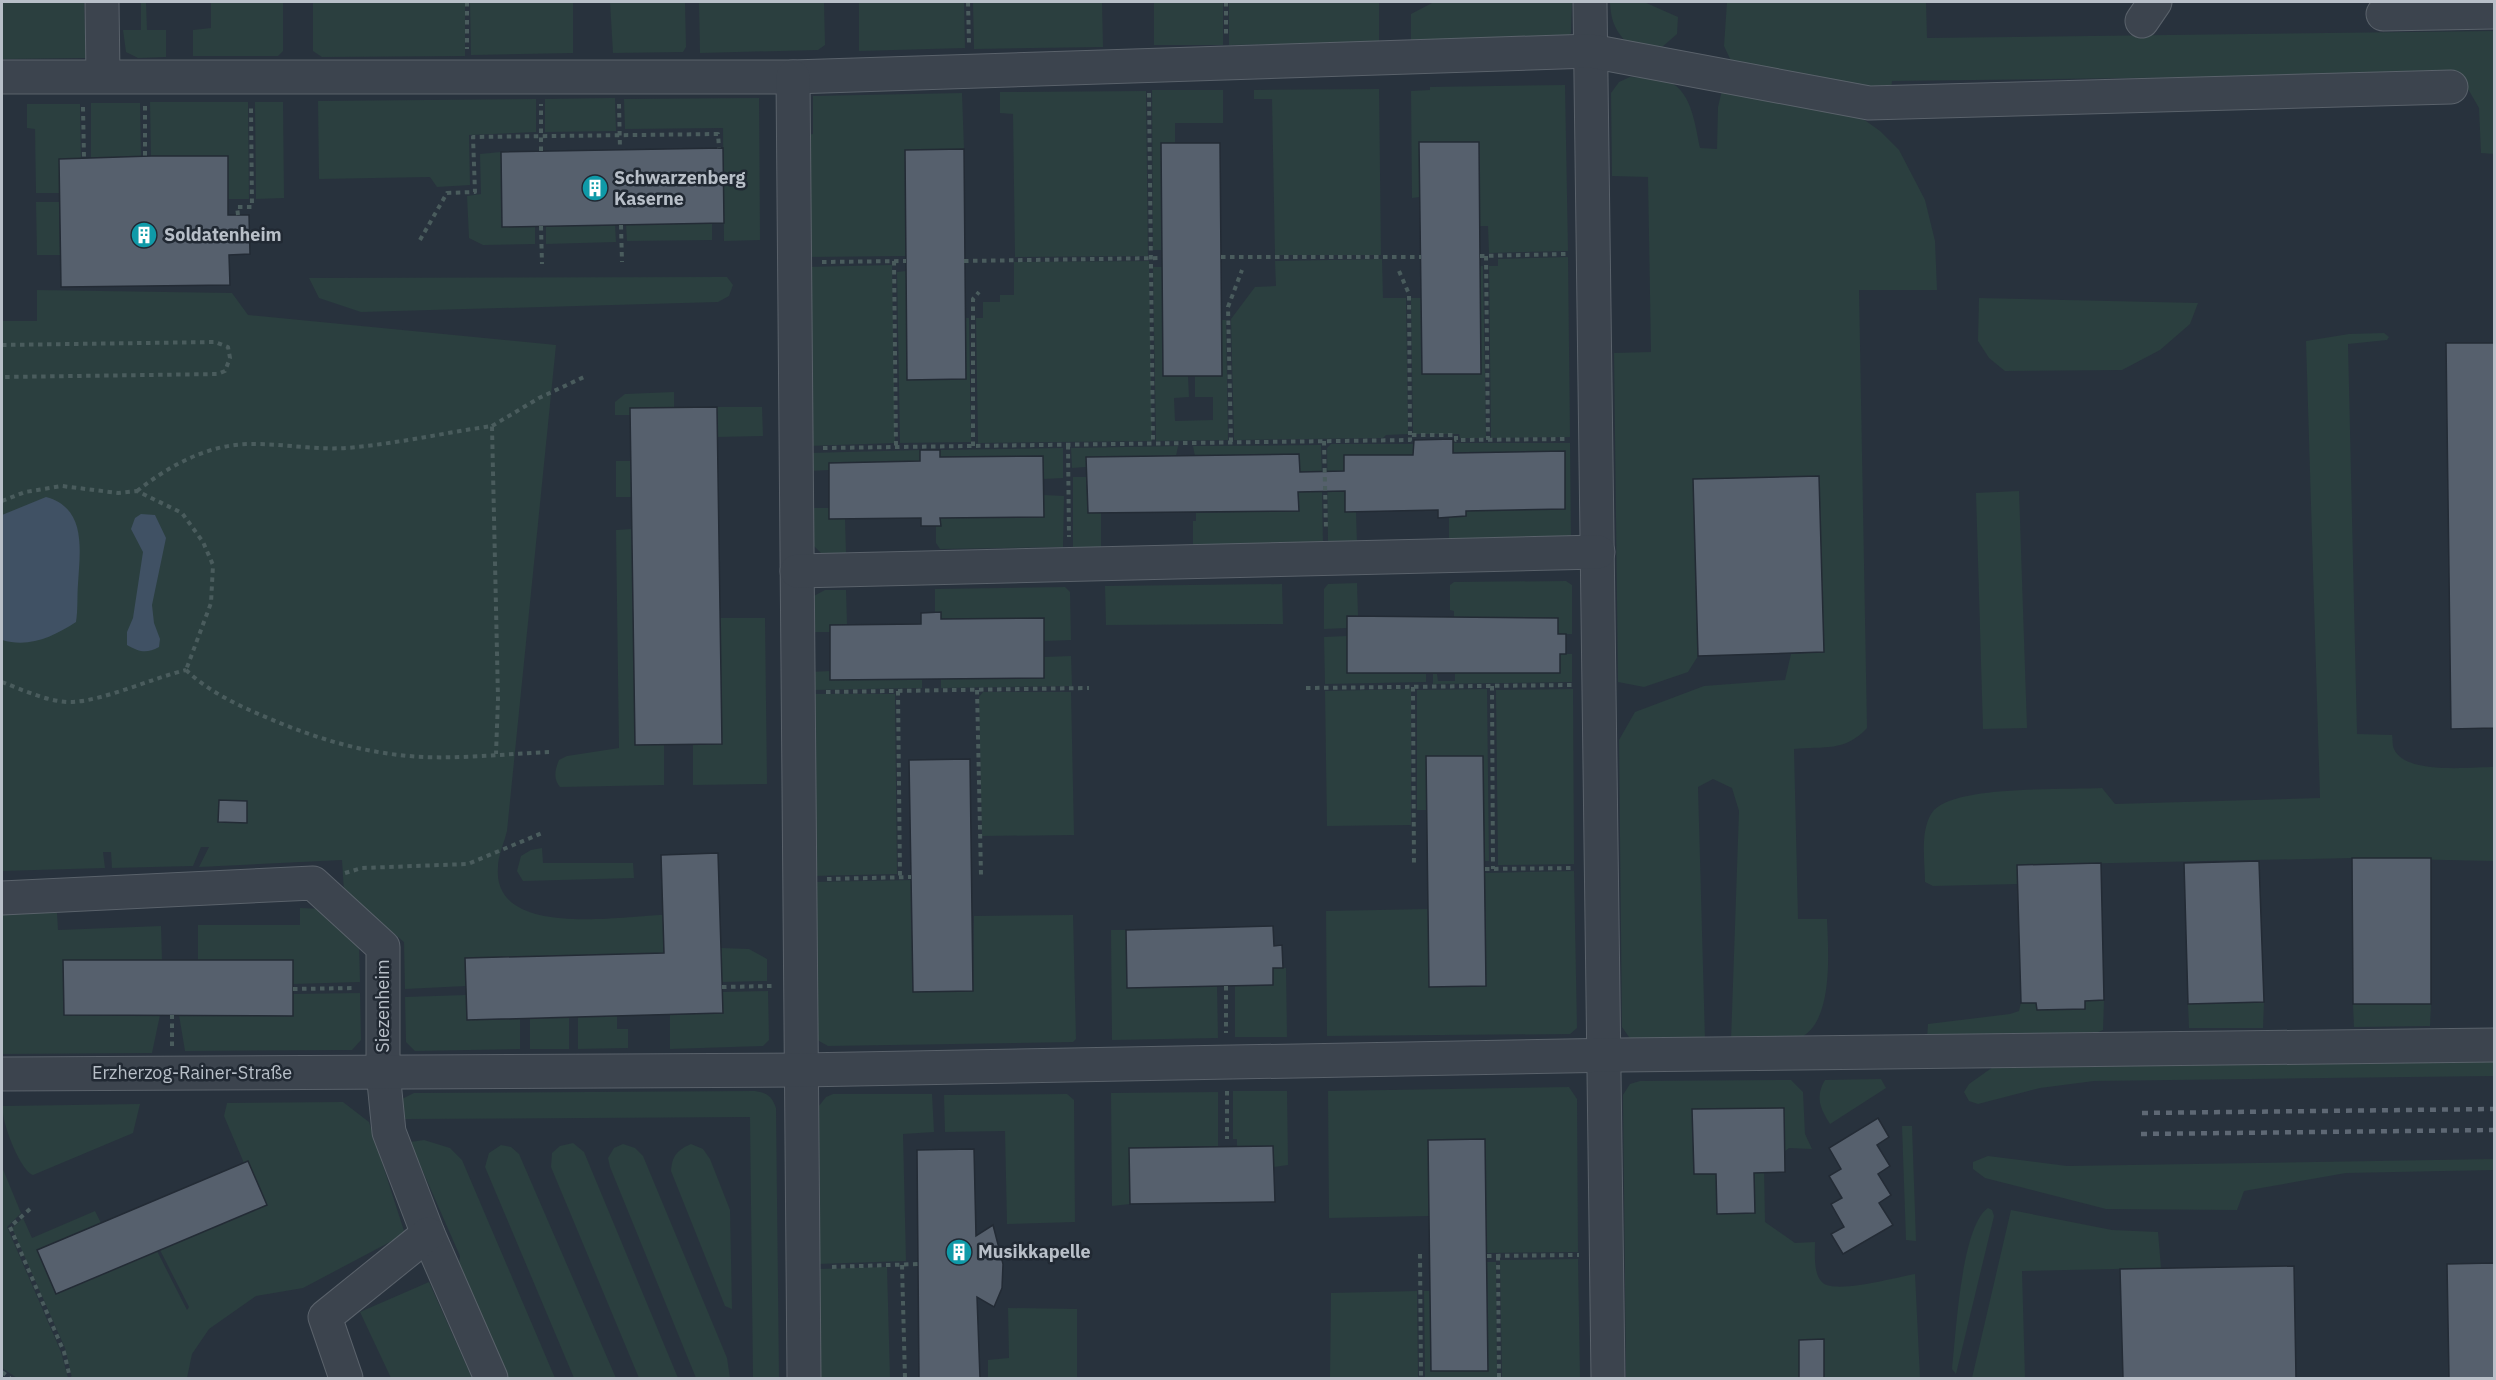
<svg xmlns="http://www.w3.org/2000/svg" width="2496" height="1380" font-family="'IBM Plex Sans',sans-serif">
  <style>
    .green { fill: #2b3f3f }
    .water { fill: #405164 }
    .building { fill: #56606d; stroke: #232b35; stroke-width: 1.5 }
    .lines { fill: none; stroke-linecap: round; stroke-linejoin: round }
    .minor-casing { stroke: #5a626b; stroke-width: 35 }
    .path { stroke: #4a5c5d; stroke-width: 4; stroke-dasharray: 4.5 4.5; stroke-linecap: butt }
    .minor { stroke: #3c444e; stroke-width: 33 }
    .rail { stroke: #5e6874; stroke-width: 4.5; stroke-dasharray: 6 6; stroke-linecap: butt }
    .labels { text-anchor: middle; stroke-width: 5; stroke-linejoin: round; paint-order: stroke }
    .poi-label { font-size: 18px; font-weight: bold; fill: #b8bfc8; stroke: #212933; text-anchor: start }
    .street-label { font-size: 18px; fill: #b8bfc8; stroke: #212933 }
  </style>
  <rect width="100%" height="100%" fill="#28323d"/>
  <!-- green -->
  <g class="green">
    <polygon points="2,2 84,2 86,58 2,59"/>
    <polygon points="141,2 146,2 147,30 166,30 166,57 138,58 126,52 123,30 141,30"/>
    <polygon points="211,2 283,2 283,51 278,56 193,56 193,30 211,28"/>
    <polygon points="313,2 465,2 465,56 322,57 313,51"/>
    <polygon points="470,2 573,2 573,53 471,55"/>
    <polygon points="610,2 685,2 686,47 683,52 613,53"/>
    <polygon points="699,2 824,2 825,45 818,50 700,53"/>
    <polygon points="859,2 964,2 965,48 859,51"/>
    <polygon points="973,2 1102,2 1103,47 974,49"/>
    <rect x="1154" y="2" width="69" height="43"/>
    <polygon points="1229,2 1379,2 1379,43 1229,45"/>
    <polygon points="1434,2 1572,2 1571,33 1565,39 1411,43 1411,14"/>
    <path d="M1610,2H1644L1678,17L1677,34L1662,47L1627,43C1614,29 1611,20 1610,2Z"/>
    <polygon points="1727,2 1926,2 1927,38 2494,31 2494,154 2481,153 2479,108 2464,82 2438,74 1892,81 1890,99 1732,63 1724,46"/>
    <path d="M1630,77C1640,78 1653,78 1663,80C1692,86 1695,126 1700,148L1717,149L1718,107L1723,86L1859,116L1880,131L1899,150L1925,200L1935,241L1937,290H1859L1867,728C1845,752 1824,746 1794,749L1798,919H1827C1828,949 1835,1026 1797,1039C1784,1043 1747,1041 1731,1041L1739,811L1732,788L1713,779L1698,787L1705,1040L1638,1043L1629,1037L1622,1027L1619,740L1635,712L1704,686L1785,680L1791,654L1824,652L1818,476L1693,479L1698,656L1688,672L1644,687L1618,682L1614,353L1651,352L1648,177L1612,176L1611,93L1619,82Z"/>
    <polygon points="1565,85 1568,251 1489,253 1488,226 1479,226 1478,142 1419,142 1420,197 1412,198 1411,91 1430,90 1430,87"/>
    <polygon points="1379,89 1381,255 1275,255 1272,99 1254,99 1254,90"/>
    <polygon points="1152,90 1223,90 1223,123 1175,123 1175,143 1161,144 1162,250 1153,250"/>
    <polygon points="1146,91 1148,256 1015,257 1013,114 1000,113 1000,92"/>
    <polygon points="962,93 964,149 907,256 806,257 804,135 813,134 813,96"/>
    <polygon points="615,98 616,131 545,132 545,99"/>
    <polygon points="759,98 760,240 724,241 723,128 625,129 624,99"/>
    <polygon points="536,99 536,132 469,135 470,185 437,187 430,177 319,179 318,101"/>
    <polygon points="150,102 248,102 249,199 228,199 228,156 151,156"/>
    <polygon points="255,102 283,102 284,198 256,199"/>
    <polygon points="91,103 140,103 141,158 91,158"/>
    <polygon points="27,104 80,104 81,159 60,193 36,193 35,129 27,128"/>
    <polygon points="501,152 502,227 535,227 535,244 483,245 469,238 467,196 481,194 480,154"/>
    <polygon points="36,202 59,202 60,255 37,255"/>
    <polygon points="712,223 712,240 627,241 626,224"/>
    <polygon points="615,225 616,242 546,244 546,226"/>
    <polygon points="1568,257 1570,437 1491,438 1489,266 1498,266 1498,259"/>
    <polygon points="1382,259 1383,298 1406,298 1408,434 1386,435 1383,438 1234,440 1231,319 1255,287 1276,286 1275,261"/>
    <polygon points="1149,261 1152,441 978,443 976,318 983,318 983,302 1000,302 1000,295 1014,295 1014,262"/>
    <polygon points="892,265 895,443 808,446 806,267"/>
    <polygon points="1480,266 1483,266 1486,438 1460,438 1459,434 1413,434 1411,298 1421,298 1422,374 1481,374"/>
    <polygon points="1153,267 1162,267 1188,376 1189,397 1174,398 1175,421 1213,420 1213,397 1195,397 1195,376 1221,320 1226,320 1228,440 1156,441"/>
    <polygon points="906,271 907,380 966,379 965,318 969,318 971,442 900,443 897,272"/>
    <polygon points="727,277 733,285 729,296 718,302 361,312 319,298 309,278"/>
    <path d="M37,290L232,293L248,315L556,345L507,831C504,843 498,856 498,867C492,939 619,916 663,915L664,953L465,958L466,986L405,989L404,942L344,892L342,860L199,867L209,847H201L193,866L112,868L111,852H103L105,868L2,871V321H37Z"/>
    <polygon points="1979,298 2198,303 2190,324 2160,350 2122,370 2005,371 1989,358 1978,341"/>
    <path d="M2384,333L2389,337L2387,340L2348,344L2357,734L2392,735C2393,739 2392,745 2394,749C2405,775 2471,767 2494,767V861L2352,858L2018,865V884L1933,886L1925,882C1925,861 1919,828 1934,810C1958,785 2065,790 2102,788L2115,804L2320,798L2306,341L2349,334Z"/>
    <polygon points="674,392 674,408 630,409 630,415 615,415 615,402 625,394"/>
    <polygon points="717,407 762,407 763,436 717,437"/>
    <polygon points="1453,443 1570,443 1571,538 1453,543 1449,539 1449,517 1466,516 1466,511 1565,509 1565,451 1453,453"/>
    <polygon points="1331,444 1414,444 1414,455 1344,456 1345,512 1356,512 1357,544 1328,545 1327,448"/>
    <polygon points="1321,445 1322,475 1308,476 1307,472 1300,472 1299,454 1195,456 1193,446"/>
    <polygon points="1178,446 1176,456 1086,458 1086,467 1072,468 1071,448"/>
    <polygon points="1063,448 1063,478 1043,479 1043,456 940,457 940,450"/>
    <polygon points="920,450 920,461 829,463 829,470 809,471 809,453"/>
    <rect x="616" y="461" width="15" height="36"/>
    <polygon points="1073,477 1086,477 1088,513 1101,513 1101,547 1073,547"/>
    <polygon points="1322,489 1323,545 1193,546 1193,521 1196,521 1196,513 1299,511 1298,492"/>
    <polygon points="2019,491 2027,728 1983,729 1976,493"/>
    <polygon points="1044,495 1064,496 1063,547 940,549 936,543 936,526 941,526 941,518"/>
    <polygon points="809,508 829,508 845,519 846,553 821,553 813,545"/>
    <path d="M632,529L635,744H664V785L560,787C553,779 555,770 559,760L567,756L619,748L616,530Z"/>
    <polygon points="1566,581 1572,585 1572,634 1558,634 1557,618 1454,618 1454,611 1450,610 1450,585 1454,582"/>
    <polygon points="1357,583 1358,616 1347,628 1324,629 1324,589 1328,584"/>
    <polygon points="1282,584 1283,624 1106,625 1105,586"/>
    <polygon points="1065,587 1070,592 1071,640 1044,641 941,619 935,612 935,589"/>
    <polygon points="825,590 846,590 847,624 830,625 830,632 809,632 812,597"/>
    <polygon points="720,618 765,618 767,784 693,785 693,744 722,743"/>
    <polygon points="1347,636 1347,673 1426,674 1426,682 1325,684 1324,637"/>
    <polygon points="1560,654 1572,654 1572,682 1433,684 1433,674 1437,674 1438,681 1455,681 1455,672"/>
    <polygon points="1071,656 1072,686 941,688 941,679 1044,678 1044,657"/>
    <polygon points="830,671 831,680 922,679 922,688 811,690 810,672"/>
    <polygon points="1411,689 1411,825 1327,826 1325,691"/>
    <polygon points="1487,689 1489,861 1485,861 1483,756 1428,810 1417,810 1417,690"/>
    <polygon points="1573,689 1574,864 1498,865 1496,690"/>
    <polygon points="983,692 1071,692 1074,835 982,836 979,697"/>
    <polygon points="811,694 895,694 897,874 813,876"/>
    <polygon points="542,848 543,863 633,863 634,878 523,881 517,871 521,856 531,850"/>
    <polygon points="1574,871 1577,1028 1570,1034 1327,1036 1326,911 1429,909 1429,987 1486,986 1485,873"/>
    <polygon points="912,880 913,992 973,991 974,916 1073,915 1076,1039 1073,1042 828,1046 819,1041 814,1034 813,882"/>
    <polygon points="300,908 324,909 359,944 360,982 293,984 293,960 198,960 198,925 300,925"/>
    <polygon points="2,913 57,913 58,930 161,926 162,960 63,960 64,1015 160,1015 152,1053 2,1054"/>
    <polygon points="1111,930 1126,930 1127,988 1217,986 1218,1038 1112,1040"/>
    <polygon points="721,948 749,949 767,959 767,981 722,982"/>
    <polygon points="1273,968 1286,968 1287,1037 1235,1037 1235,986 1272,985"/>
    <polygon points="768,991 769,1040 763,1046 670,1049 670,1015 722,1013 722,992"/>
    <polygon points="360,993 361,1040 352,1050 185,1051 179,1015 293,1015 293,994"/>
    <polygon points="466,995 467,1020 520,1019 520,1049 415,1051 406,1042 405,997"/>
    <polygon points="2104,1000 2103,1030 2091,1035 1927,1039 1928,1024 2010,1014 2019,1011 2021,1003 2036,1003 2037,1010 2085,1009 2085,1001"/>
    <polygon points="2264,1002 2263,1028 2189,1028 2188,1004"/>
    <polygon points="2353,1004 2431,1004 2430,1026 2354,1027"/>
    <polygon points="617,1016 617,1029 628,1029 628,1048 578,1049 578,1017"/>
    <polygon points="569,1017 569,1049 530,1049 530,1018"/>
    <polygon points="2494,1061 2494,1076 2094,1081 2040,1088 1978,1104 1969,1101 1964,1092 1969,1084 1993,1067"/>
    <path d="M1881,1079L1886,1088L1830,1124C1820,1108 1815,1097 1825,1080Z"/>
    <path d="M1791,1080L1803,1092L1805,1134L1812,1149L1789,1148L1764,1168L1765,1222L1795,1243L1815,1242C1815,1254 1813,1275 1823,1283C1837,1294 1897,1277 1915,1274L1920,1378H1626L1623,1095L1630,1084L1640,1081Z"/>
    <polygon points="1569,1087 1577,1099 1578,1252 1486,1253 1484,1139 1428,1140 1429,1216 1329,1218 1328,1091"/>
    <path d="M755,1091C767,1093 772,1096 776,1108L779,1378H753L750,1117L404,1119L396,1102L414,1093Z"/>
    <polygon points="1233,1091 1287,1091 1288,1165 1274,1167 1273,1146 1237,1147 1237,1139 1233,1139"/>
    <polygon points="1218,1092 1218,1146 1130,1148 1130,1204 1112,1206 1111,1093"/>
    <polygon points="833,1094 932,1094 934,1132 903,1134 906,1261 817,1264 815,1111 826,1097"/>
    <polygon points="1067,1094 1074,1100 1075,1222 1007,1224 1005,1131 945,1132 944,1095"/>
    <polygon points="343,1102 369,1122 405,1234 303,1288 256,1296 209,1329 192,1354 187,1378 72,1378 65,1348 12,1228 23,1218 32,1238 95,1211 101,1223 37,1250 56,1294 157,1251 187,1310 189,1307 160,1250 266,1204 248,1161 244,1163 224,1116 227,1103"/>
    <path d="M140,1104L133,1133L33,1175C20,1171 0,1119 3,1106Z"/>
    <polygon points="1902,1126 1912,1126 1916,1241 1906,1240"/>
    <polygon points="424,1140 450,1148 462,1160 555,1378 505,1378 458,1269 460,1256 410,1142"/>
    <polygon points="573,1143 584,1152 678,1378 639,1378 551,1167 552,1153 560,1146"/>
    <polygon points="623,1144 635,1148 643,1156 727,1358 730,1378 696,1378 610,1167 608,1158 614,1148"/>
    <path d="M691,1144L703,1149L710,1159L730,1210L732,1309L725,1306L671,1171C672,1156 677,1150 691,1144Z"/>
    <polygon points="501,1145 511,1147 519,1154 616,1378 574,1378 485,1167 489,1153"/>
    <polygon points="1988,1156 2067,1166 2494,1159 2494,1170 2346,1173 2244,1191 2237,1210 2106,1209 1985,1178 1973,1169 1973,1162"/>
    <polygon points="2,1167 21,1213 7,1227 61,1352 68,1378 17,1378 2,1368"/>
    <path d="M1988,1208L1992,1210L1994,1216L1956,1374L1952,1369C1956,1335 1961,1226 1988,1208Z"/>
    <polygon points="2011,1210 2112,1230 2158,1232 2161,1268 2022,1271 2025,1378 1972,1378"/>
    <polygon points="1578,1259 1580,1378 1502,1378 1500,1260"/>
    <polygon points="1487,1262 1496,1262 1497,1378 1425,1378 1424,1291 1430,1291 1488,1371"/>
    <polygon points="887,1267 890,1378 818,1378 817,1269"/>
    <polygon points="429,1282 472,1378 391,1378 360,1312"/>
    <polygon points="1417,1291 1418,1378 1330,1378 1331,1293"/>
    <polygon points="1008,1308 1077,1309 1077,1378 988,1378 988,1360 1009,1358"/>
  </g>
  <!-- water -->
  <g class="water">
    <path d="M46,497C87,508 80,550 78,584C77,597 78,610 76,622C53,637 29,648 2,640V515Z"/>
    <path d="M141,514L155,515L166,538L152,605L154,623L160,639L159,647C146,654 140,652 127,645V632L133,618L143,552L131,529L135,518Z"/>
  </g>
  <!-- building -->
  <g class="building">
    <polygon points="1419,142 1479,142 1481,374 1422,374"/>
    <polygon points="1161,143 1220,143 1222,376 1163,376"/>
    <polygon points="723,148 724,223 502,227 501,152"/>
    <polygon points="964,149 966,379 907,380 905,150"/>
    <polygon points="151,156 228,156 228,215 249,215 250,254 229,255 230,285 61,287 59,159"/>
    <polygon points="2446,343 2494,343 2494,728 2451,729"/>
    <polygon points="717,407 722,744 635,745 630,408"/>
    <polygon points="1453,439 1453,453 1565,451 1565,509 1466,511 1466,516 1438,518 1438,510 1345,512 1345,491 1298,492 1299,511 1088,513 1086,457 1299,454 1300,472 1344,471 1344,455 1413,455 1414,440"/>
    <polygon points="920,450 940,450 940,457 1043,456 1044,517 940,518 941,526 921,526 921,518 829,519 829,463 920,461"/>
    <polygon points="1819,476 1824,652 1698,656 1693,479"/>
    <polygon points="941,612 941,619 1044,618 1044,678 830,680 830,625 921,624 921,613"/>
    <polygon points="1347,616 1558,618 1558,634 1566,634 1566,654 1560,654 1560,673 1347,673"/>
    <polygon points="1426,756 1483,756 1486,986 1429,987"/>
    <polygon points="970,759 973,991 913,992 909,760"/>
    <polygon points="219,800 247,801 247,823 218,822"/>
    <polygon points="718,853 723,1013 467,1020 465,958 664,953 661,855"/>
    <polygon points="2352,858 2431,858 2431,1004 2353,1004"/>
    <polygon points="2259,861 2264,1002 2188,1004 2184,863"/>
    <polygon points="2101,863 2104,1000 2085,1001 2085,1009 2037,1010 2036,1003 2021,1003 2017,865"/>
    <polygon points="1273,926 1274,946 1282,945 1283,968 1273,968 1273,985 1127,988 1126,930"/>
    <polygon points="63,960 293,960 293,1016 64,1015"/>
    <polygon points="1784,1108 1785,1172 1754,1173 1755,1213 1717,1214 1716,1174 1694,1174 1692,1109"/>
    <polygon points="1878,1118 1889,1137 1877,1145 1890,1166 1878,1174 1891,1195 1879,1203 1893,1225 1843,1254 1831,1234 1844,1227 1831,1204 1842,1198 1829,1176 1841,1169 1829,1148"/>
    <polygon points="1485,1139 1488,1371 1431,1371 1428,1140"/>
    <polygon points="1273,1146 1275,1202 1130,1204 1129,1148"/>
    <polygon points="974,1149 976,1236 993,1225 1003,1264 1002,1288 994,1307 977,1297 980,1378 919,1378 917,1150"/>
    <polygon points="248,1161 267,1205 56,1294 37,1250"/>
    <polygon points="2494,1263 2494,1378 2449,1378 2447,1264"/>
    <polygon points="2294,1266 2296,1378 2123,1378 2120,1269"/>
    <polygon points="1824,1339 1824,1378 1799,1378 1799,1340"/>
  </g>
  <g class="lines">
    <defs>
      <g id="minor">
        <polyline points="102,2 103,76"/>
        <polyline points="1590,2 1608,1378"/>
        <polyline points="2383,14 2494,12"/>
        <polyline points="2142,21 2155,2"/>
        <polyline points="2,77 793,77 1591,51 1869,103 2451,87"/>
        <polyline points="793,77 804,1378"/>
        <polyline points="797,571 1598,552"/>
        <polyline points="2,898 313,883 383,947 383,1072 389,1132 428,1234 491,1378"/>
        <polyline points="2,1074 801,1070 1619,1055 2494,1045"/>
        <polyline points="346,1378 325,1317 428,1234"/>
      </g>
    </defs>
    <!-- minor casing -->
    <use href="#minor" class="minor-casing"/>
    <!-- path -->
    <g class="path">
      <polyline points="467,2 467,49"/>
      <polyline points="968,2 969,43"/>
      <polyline points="1226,2 1226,34"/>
      <polyline points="1149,93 1153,443"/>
      <polyline points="619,104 620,149"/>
      <polyline points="145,106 145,157"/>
      <polyline points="83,107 84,158"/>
      <polyline points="541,151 541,104"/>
      <polyline points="238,215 237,207 252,207 251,105"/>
      <polyline points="621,225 622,262"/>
      <polyline points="541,226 542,264"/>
      <polyline points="420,240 447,193 475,192 473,137 718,134 719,148"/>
      <polyline points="1480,256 1566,254"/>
      <polyline points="1486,256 1488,440"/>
      <polyline points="1221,257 1421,257"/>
      <polyline points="894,261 896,447"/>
      <polyline points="964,261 1162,258"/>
      <polyline points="822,262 906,261"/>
      <polyline points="1399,271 1409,294 1410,435"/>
      <polyline points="2,345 215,342 228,347 230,358 225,371 217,374 2,377"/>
      <polyline points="492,426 539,398 586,376"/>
      <polyline points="1324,441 1326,530"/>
      <polyline points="1231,442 1228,307 1242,270"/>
      <polyline points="1068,445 1069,537"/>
      <polyline points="973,446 973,299 979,292"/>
      <polyline points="823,448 1410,440 1410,435 1456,435 1456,440 1568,439"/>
      <path d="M137,491C170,465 210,443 254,444C285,444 315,450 346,448C395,444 443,433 492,426L498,699L496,754"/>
      <polyline points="2,501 25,492 62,486 118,493 137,491 182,513 203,542 213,565 211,603 186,670"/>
      <path d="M186,670C209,692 239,706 268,718C310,736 354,750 399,755C448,761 500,754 549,752"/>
      <path d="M2,682C23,690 50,703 73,702C105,700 153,678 186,670"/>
      <polyline points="1492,686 1493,869"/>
      <polyline points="1413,687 1414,867"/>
      <polyline points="1306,688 1572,685"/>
      <polyline points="977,690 981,875"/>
      <polyline points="898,691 900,877"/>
      <polyline points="826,692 1089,688"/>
      <polyline points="1485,869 1574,868"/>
      <polyline points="345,873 362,868 468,864 542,833"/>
      <polyline points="827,879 911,877"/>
      <polyline points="1226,986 1226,1033"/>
      <polyline points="722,987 772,986"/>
      <polyline points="293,989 355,988"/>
      <polyline points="172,1046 172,1015"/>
      <polyline points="1227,1091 1227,1139"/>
      <polyline points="30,1209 10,1227 64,1352 70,1378"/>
      <polyline points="1420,1254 1421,1378"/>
      <polyline points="1487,1256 1579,1255"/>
      <polyline points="1498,1256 1499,1378"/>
      <polyline points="902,1265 905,1378"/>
      <polyline points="832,1267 918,1264"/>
      <polyline points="2,1372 10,1378"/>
    </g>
    <!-- minor -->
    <use href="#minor" class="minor"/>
    <!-- rail -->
    <g class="rail">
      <polyline points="2142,1113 2494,1109"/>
      <polyline points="2141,1134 2494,1130"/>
    </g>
  </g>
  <!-- icons -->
  <defs>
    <symbol id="building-disc" viewBox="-11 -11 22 22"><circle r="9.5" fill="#0f9aa8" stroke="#212933"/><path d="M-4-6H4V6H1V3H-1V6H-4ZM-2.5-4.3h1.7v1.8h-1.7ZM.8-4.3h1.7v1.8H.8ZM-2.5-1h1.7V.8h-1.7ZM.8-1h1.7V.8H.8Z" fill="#fff"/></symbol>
  </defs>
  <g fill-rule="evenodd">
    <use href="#building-disc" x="580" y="173" width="30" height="30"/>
    <use href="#building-disc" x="129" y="220" width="30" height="30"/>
    <use href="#building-disc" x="944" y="1237" width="30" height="30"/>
  </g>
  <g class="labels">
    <!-- poi labels -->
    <g class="poi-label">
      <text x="614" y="184">Schwarzenberg<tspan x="614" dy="21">Kaserne</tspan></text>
      <text x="164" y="241">Soldatenheim</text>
      <text x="978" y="1258">Musikkapelle</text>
    </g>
    <!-- street labels -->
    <g class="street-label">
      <text transform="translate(383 1006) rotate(-90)" y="6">Siezenheim</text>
      <text x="192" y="1079">Erzherzog-Rainer-Straße</text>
    </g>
  </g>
  <!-- border -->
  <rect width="2496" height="1380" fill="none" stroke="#b8bfc8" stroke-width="6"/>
</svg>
